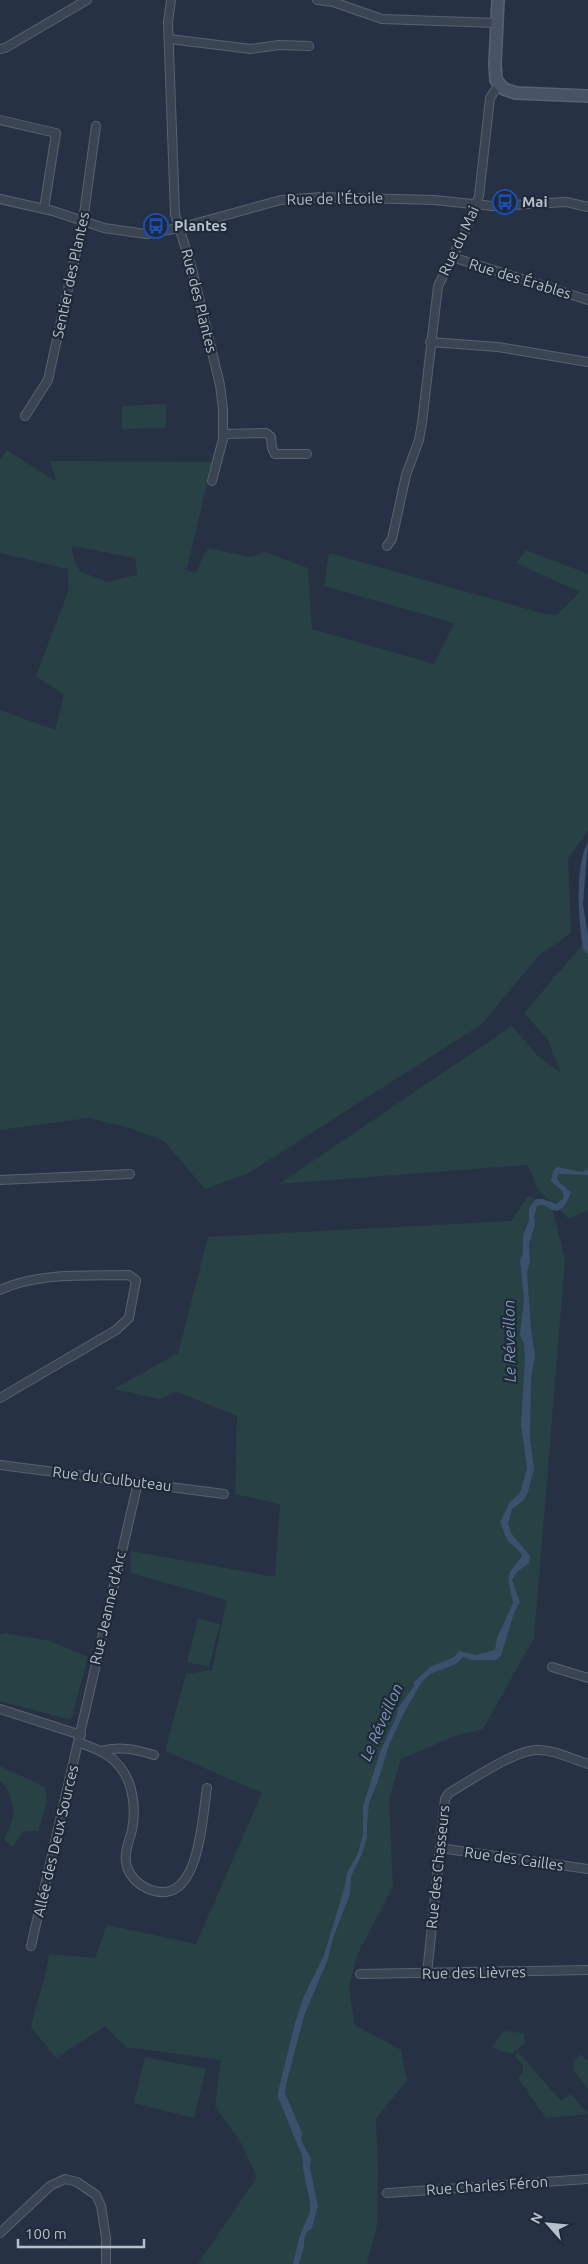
<svg xmlns="http://www.w3.org/2000/svg" width="588" height="2264" font-family="Ubuntu,sans-serif">
  <style>
    .green { fill: #284144; fill-rule: evenodd }
    .water { fill: #3b506c }
    .lines { fill: none; stroke-linecap: round; stroke-linejoin: round }
    .stream { stroke: #3b506c; stroke-width: 2.5 }
    .street-casing { stroke: #586270; stroke-width: 10 }
    .secondary-casing { stroke: #586270; stroke-width: 14 }
    .street { stroke: #3a4452; stroke-width: 8 }
    .secondary { stroke: #485365; stroke-width: 11 }
    .labels { text-anchor: middle; stroke-width: 4.5; stroke-linejoin: round; paint-order: stroke }
    .street-label { font-size: 15px; fill: #b7bfcc; stroke: #1f2938 }
    .poi-label { font-size: 15px; font-weight: bold; fill: #b7bfcc; stroke: #1f2938; text-anchor: start }
    .water-label { font-size: 16px; font-style: italic; fill: #7e96b4; stroke: #1f2938 }
  </style>
  <rect width="100%" height="100%" fill="#263243"/>
  <!-- green -->
  <g class="green">
    <polygon points="166,404 166,428 122,429 122,406"/>
    <path d="M7,450L57,482L50,461L212,462L187,568H181L196,573L207,548L251,557L265,552L308,568L312,629L434,664L454,623L324,586L329,553L545,614L557,615L580,592L516,563L526,550L588,574V830L568,859L571,933L539,955L482,1024L249,1173L205,1189L164,1141L130,1128L89,1118L0,1130V710L55,730L64,695L36,676L69,589L68,569L0,553V460ZM72,546L135,558L137,575L107,582L79,571L72,553Z"/>
    <polygon points="588,938 588,1210 569,1219 538,1190 528,1165 279,1184 512,1026 537,1055 561,1073 548,1040 524,1013"/>
    <path d="M528,1196L552,1207L565,1260L534,1638L483,1729L455,1736L401,1759L389,1799L393,1887L356,1957L349,1990L355,2025L401,2050L407,2080L376,2119L378,2168L377,2225L367,2264H198L257,2177L241,2143L215,2106L221,2060L126,2047L105,2026L56,2058L31,2027C36,2002 46,1979 49,1954L95,1958L107,1925L196,1944L262,1793L165,1751L186,1674L212,1670L227,1600L130,1573L131,1551L275,1577L280,1504L235,1494L237,1416L177,1392L159,1399L114,1389L178,1353L208,1237L511,1221Z"/>
    <polygon points="198,1618 220,1624 209,1667 187,1662"/>
    <polygon points="5,1633 50,1641 88,1657 71,1720 0,1701 0,1635"/>
    <path d="M0,1766L45,1787L47,1801L38,1831H23L13,1847L4,1840C7,1833 11,1825 13,1817C15,1808 9,1786 0,1781Z"/>
    <polygon points="503,2031 524,2033 525,2043 512,2054 492,2048"/>
    <polygon points="518,2052 561,2101 571,2094 588,2114 547,2118 544,2116 518,2078 523,2073 523,2065 515,2056"/>
    <polygon points="580,2054 588,2061 588,2089 574,2071 573,2063"/>
    <polygon points="145,2057 206,2069 194,2118 134,2103"/>
  </g>
  <!-- water -->
  <g class="water">
    <path d="M588,842L583,904L588,936V954L583,949C579,921 574,867 588,842Z"/>
    <path d="M557,1167L582,1172L588,1169V1175L559,1174L557,1178L560,1183L571,1192C568,1200 562,1216 551,1209C548,1208 546,1206 543,1205L537,1206L534,1216L535,1224L529,1244L530,1262L527,1272L531,1330L535,1356L531,1377L530,1438L534,1468L528,1492L523,1501L512,1509L508,1523L511,1533L530,1556L529,1563L517,1572L512,1580L520,1602L514,1613L501,1656L496,1660H471L463,1657L456,1664L430,1674L421,1683L404,1713L389,1745L377,1784L367,1807V1837L362,1854L351,1877L350,1894L333,1938L328,1959L304,2016L286,2085L285,2093L302,2133L301,2140L311,2159L310,2168L318,2206L312,2228L307,2232L304,2240V2247L299,2264H293L299,2238L310,2212V2202L303,2169L302,2156L278,2097V2092L295,2023L304,1996L324,1955L344,1889L347,1873L358,1853L363,1834V1806L380,1752L397,1715L398,1708L414,1686V1682L430,1667L454,1657L459,1651L476,1655L495,1650L497,1638L513,1603L508,1579L510,1572L522,1556L521,1553L507,1540L500,1522L510,1502L520,1493L527,1468L521,1425L525,1358L524,1344L520,1335L524,1299L520,1261L523,1253V1236L529,1221V1208L536,1199H543L556,1204L564,1198L562,1191L551,1181L553,1171Z"/>
  </g>
  <g class="lines">
    <!-- stream -->
    <polyline class="stream" points="366,1823 368,1801"/>
    <defs>
      <g id="street">
        <polyline points="171,0 168,22 175,214 192,269 220,385 223,409 223,439 212,481"/>
        <polyline points="317,0 333,2 382,19 496,23"/>
        <polyline points="169,39 251,49 279,45 309,46"/>
        <polyline points="0,49 5,48 87,0"/>
        <polyline points="0,120 56,133 44,209"/>
        <polyline points="0,199 53,211 104,228 146,234 179,228 281,200 322,197 434,200 492,206 566,202 588,207"/>
        <polyline points="452,257 588,300"/>
        <polyline points="430,342 498,347 588,362"/>
        <polyline points="25,416 48,380 83,221 96,126"/>
        <polyline points="223,434 266,433 271,437 272,448 275,454 307,454"/>
        <polyline points="387,546 392,539 406,475 419,440 422,423 438,286 465,232 479,196 490,98 499,84"/>
        <polyline points="0,1180 130,1174"/>
        <path d="M0,1290C39,1272 87,1276 129,1275L136,1280L129,1318L116,1330L0,1398"/>
        <polyline points="0,1465 224,1494"/>
        <polyline points="552,1667 588,1678"/>
        <polyline points="0,1709 81,1735"/>
        <path d="M80,1743C89,1746 99,1750 107,1755C132,1771 137,1803 132,1830C129,1842 123,1854 127,1867C131,1878 140,1886 151,1890C200,1907 202,1817 207,1788"/>
        <path d="M100,1751C119,1746 135,1749 154,1755"/>
        <polyline points="440,1848 588,1869"/>
        <path d="M31,1946C68,1792 101,1637 138,1482"/>
        <polyline points="360,1974 588,1970"/>
        <path d="M427,1974L445,1799L449,1793C470,1781 513,1751 536,1750C552,1749 572,1759 588,1764"/>
        <polyline points="387,2193 588,2179"/>
        <polyline points="0,2233 50,2186 65,2179 77,2182 96,2195 101,2206 106,2238 106,2264"/>
      </g>
      <polyline id="secondary" points="498,0 495,64 496,80 504,89 516,93 588,96"/>
    </defs>
    <!-- street casing -->
    <use href="#street" class="street-casing"/>
    <!-- secondary casing -->
    <use href="#secondary" class="secondary-casing"/>
    <!-- street -->
    <use href="#street" class="street"/>
    <!-- secondary -->
    <use href="#secondary" class="secondary"/>
  </g>
  <!-- icons -->
  <defs>
    <symbol id="bus-ring" viewBox="-11 -11 22 22"><circle r="9.5" fill="#1f2938" stroke="#1a4fb4" stroke-width="1.5"/><path d="M-5-6H5V4H4V6H2V4H-2V6H-4V4H-5ZM-3.5-4V0h7V-4ZM-3.5 1.2v1.5H-2V1.2ZM2 1.2v1.5H3.5V1.2Z" fill="#1a4fb4"/></symbol>
  </defs>
  <g fill-rule="evenodd">
    <use href="#bus-ring" x="491" y="188" width="28" height="28"/>
    <use href="#bus-ring" x="142" y="212" width="28" height="28"/>
  </g>
  <g class="labels">
    <!-- street labels -->
    <g class="street-label">
      <text transform="translate(335 199) rotate(-1)" y="5">Rue de l'Étoile</text>
      <text transform="translate(459 241) rotate(-65)" y="5">Rue du Mai</text>
      <text transform="translate(71 275) rotate(-78)" y="5">Sentier des Plantes</text>
      <text transform="translate(520 279) rotate(17)" y="5">Rue des Érables</text>
      <text transform="translate(199 301) rotate(76)" y="5">Rue des Plantes</text>
      <text transform="translate(112 1479) rotate(7)" y="5">Rue du Culbuteau</text>
      <text transform="translate(108 1608) rotate(-77)" y="5">Rue Jeanne d'Arc</text>
      <text transform="translate(56 1841) rotate(-77)" y="5">Allée des Deux Sources</text>
      <text transform="translate(514 1859) rotate(8)" y="5">Rue des Cailles</text>
      <text transform="translate(438 1867) rotate(-84)" y="5">Rue des Chasseurs</text>
      <text transform="translate(474 1973) rotate(-1)" y="5">Rue des Lièvres</text>
      <text transform="translate(487 2186) rotate(-4)" y="5">Rue Charles Féron</text>
    </g>
    <!-- poi labels -->
    <g class="poi-label">
      <text x="522" y="207">Mai</text>
      <text x="174" y="231">Plantes</text>
    </g>
    <!-- water labels -->
    <g class="water-label">
      <text transform="translate(509 1341) rotate(-91)" y="6">Le Réveillon</text>
      <text transform="translate(381 1722) rotate(-66)" y="6">Le Réveillon</text>
    </g>
  </g>
  <!-- north arrow -->
  <g transform="translate(548 2224) rotate(297)" stroke="#1f2938" stroke-width="4" paint-order="stroke">
  <path d="M0-4L9 19L0 12L-9 19Z" fill="#b7bfcc"/>
  <text y="-8" font-size="14" font-weight="bold" text-anchor="middle" fill="#b7bfcc">N</text>
  </g>
  <!-- scale -->
  <path d="M18 2239v8h126v-8" fill="none" stroke="#b7bfcc" stroke-width="2.5"/>
  <text x="25" y="2239" font-size="15" fill="#b7bfcc" stroke="#1f2938" stroke-width="4" paint-order="stroke">100 m</text>
</svg>
